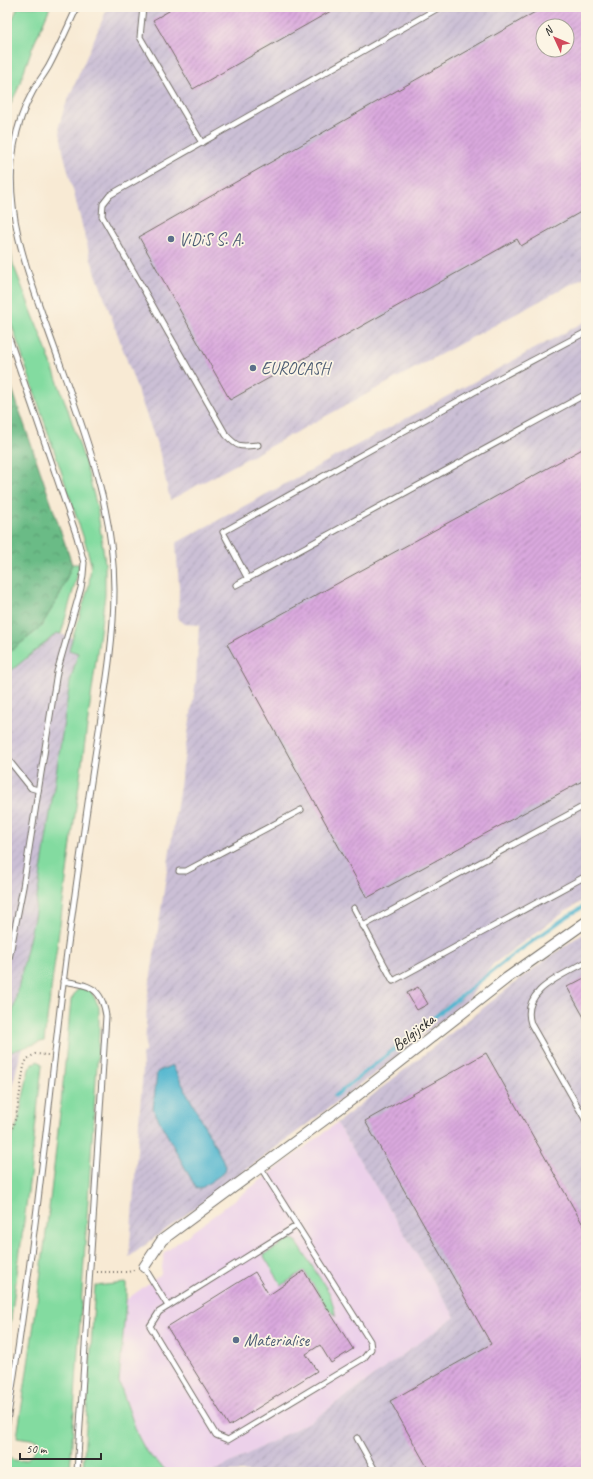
<svg xmlns="http://www.w3.org/2000/svg" width="593" height="1479" font-family="Caveat,sans-serif">
  <style>
    .built { fill: #ecd1ea }
    .industrial { fill: url(#industrial-furrows); fill-rule: evenodd }
    .green { fill: #83dba0; stroke: #578366 }
    .forest { fill: url(#forest-crowns); stroke: #4a7358 }
    .water { fill: #51b6cf; stroke: #3e707d }
    .lines { fill: none; stroke-linecap: round; stroke-linejoin: round }
    .stream { stroke: #51b6cf; stroke-width: 3.5 }
    .building { fill: url(#building-hatch); fill-rule: evenodd }
    .service-casing { stroke: #736e66; stroke-width: 7 }
    .minor-casing { stroke: #736e66; stroke-width: 12 }
    .path { stroke: #736e66; stroke-width: 2; stroke-dasharray: 1 3; stroke-linecap: butt }
    .service { stroke: #fff; stroke-width: 5 }
    .minor { stroke: #fff; stroke-width: 10 }
    .service-dot { fill: #5c6f8a; stroke: #fcf5e5; stroke-width: 1.5 }
    .labels { text-anchor: middle; stroke-width: 3.5; stroke-linejoin: round; paint-order: stroke }
    .service-label { font-size: 17px; fill: #4e5e75; stroke: #fcf5e5; text-anchor: start }
    .street-label { font-size: 17px; fill: #2b2b2b; stroke: #fcf5e5 }
  </style>
  <defs>
    <pattern id="industrial-furrows" width="10" height="10" patternUnits="userSpaceOnUse"><rect width="10" height="10" fill="#cbbfd5"/><path d="M-1 1l2-2M0 10L10 0M9 11l2-2" fill="none" stroke="#aea4b7"/></pattern>
    <pattern id="forest-crowns" width="20" height="18" patternUnits="userSpaceOnUse"><rect width="20" height="18" fill="#6abb86"/><path d="M2 6a3 3 0 1 1 6 0M12 15a3 3 0 1 1 6 0" fill="none" stroke="#57986e"/></pattern>
    <pattern id="building-hatch" width="6" height="6" patternUnits="userSpaceOnUse"><rect width="6" height="6" fill="#daa9de"/><path d="M-1 1l2-2M0 6l6-6M5 7l2-2" fill="none" stroke="#b18ab4"/></pattern>
  </defs>
  <rect width="100%" height="100%" fill="#fcf5e5"/>
  <filter id="ink" filterUnits="userSpaceOnUse"><feTurbulence type="fractalNoise" baseFrequency=".025" numOctaves="2"/><feDisplacementMap in="SourceGraphic" scale="8" xChannelSelector="R" yChannelSelector="G"/><feConvolveMatrix kernelMatrix="1 2 1 2 8 2 1 2 1" color-interpolation-filters="sRGB"/></filter>
  <filter id="wash" filterUnits="userSpaceOnUse"><feTurbulence type="fractalNoise" baseFrequency=".012" numOctaves="4" result="noise"/><feDisplacementMap in="SourceGraphic" scale="16" xChannelSelector="R" yChannelSelector="G"/><feGaussianBlur stdDeviation="0.9" result="paint"/><feColorMatrix in="noise" values="0 0 0 0 0 0 0 0 0 0 0 0 0 0 0 0 0 1.4 0 .05"/><feComposite in="paint" operator="in"/></filter>
  <g filter="url(#wash)">
    <rect width="100%" height="100%" fill="#f8ead4"/>
    <!-- built -->
    <polygon class="built" points="337,1123 455,1317 313,1420 213,1472 168,1472 147,1454 138,1436 119,1382 126,1300 161,1274 164,1253"/>
    <!-- industrial -->
    <g class="industrial">
      <path d="M108,7H586V276L170,500L159,450L91,260L63,151L59,126L64,109ZM543,26H567V50H543Z"/>
      <polygon points="586,321 586,899 566,911 493,964 469,999 385,1066 129,1257 143,1068 142,1053 145,1052 147,1001 196,681 199,625 184,624 178,619 179,588 176,543"/>
      <polygon points="57,633 94,645 50,940 7,1106 7,674"/>
      <polygon points="586,932 586,1472 213,1472 313,1420 455,1317 337,1123 529,972 576,938"/>
    </g>
    <!-- green -->
    <g class="green">
      <polygon points="18,7 50,7 31,51 17,91 10,105 7,122 7,31"/>
      <polygon points="7,230 13,264 40,333 68,410 85,462 97,507 105,563 105,595 44,1041 7,1053 7,1038 34,918 70,682 78,653 69,650 89,585 91,564 86,545 7,311"/>
      <polygon points="72,564 79,564 78,573 61,634 57,633 7,674 7,654 40,628 60,595"/>
      <path d="M83,987L91,991L99,1007V1034L70,1472H9L7,1471V1457C22,1466 37,1457 37,1440L17,1437C40,1292 58,1146 71,1000L76,991Z"/>
      <polygon points="38,1061 41,1063 42,1066 30,1176 7,1349 7,1152 18,1122 29,1069 32,1064"/>
      <polygon points="292,1239 296,1241 330,1294 336,1316 327,1307 304,1271 282,1285 265,1258 264,1255 288,1240"/>
      <polygon points="126,1283 126,1300 119,1382 138,1436 147,1453 168,1472 83,1472 95,1286"/>
    </g>
    <!-- forest -->
    <polygon class="forest" points="7,374 72,564 60,595 40,628 7,654"/>
    <!-- water -->
    <polygon class="water" points="172,1065 226,1166 225,1172 200,1189 196,1188 153,1109 157,1072"/>
    <g class="lines">
      <!-- stream -->
      <polyline class="stream" points="335,1096 509,958 562,920 586,905"/>
    </g>
    <g id="blocks">
      <!-- building -->
      <g class="building">
        <polygon points="167,7 338,7 193,89 153,20 169,11"/>
        <path d="M544,7H586V209L521,246L517,239L230,400L139,237ZM543,26H567V50H543Z"/>
        <polygon points="586,447 586,779 367,898 227,644"/>
        <polygon points="586,977 586,1021 567,987"/>
        <polygon points="418,987 428,1004 417,1010 407,993"/>
        <polygon points="486,1053 586,1230 586,1472 430,1472 390,1401 491,1344 365,1121"/>
        <polygon points="304,1271 353,1349 331,1363 320,1345 306,1354 317,1371 229,1426 167,1327 255,1272 269,1295"/>
      </g>
    </g>
  </g>
  <g filter="url(#ink)">
    <use href="#blocks" fill-opacity="0" stroke="#736e66" stroke-width="1"/>
    <g class="lines">
      <defs>
        <g id="service">
          <polyline points="143,7 140,37 202,143"/>
          <polyline points="7,16 7,17"/>
          <polyline points="7,332 77,537 84,563 83,575 81,588 57,672 23,887 7,969"/>
          <path d="M258,445C240,447 238,448 226,435L102,216L103,204L110,195L440,7"/>
          <polyline points="248,579 223,532 501,377 586,332"/>
          <polyline points="236,585 586,394"/>
          <polyline points="7,758 31,788 38,790"/>
          <polyline points="179,871 186,871 301,810"/>
          <polyline points="354,908 393,981 586,876"/>
          <polyline points="363,926 586,805"/>
          <path d="M586,962C562,976 520,990 531,1024L586,1121"/>
          <path d="M63,981C89,985 102,987 106,1016L77,1472"/>
          <polyline points="261,1168 370,1341 371,1349 364,1358 228,1440 216,1435 150,1326 159,1312 296,1226"/>
          <polyline points="144,1267 168,1306"/>
          <path d="M7,1422C22,1326 35,1229 46,1133C54,1063 61,992 71,923C79,865 87,807 96,749C104,697 114,644 114,590C114,499 78,415 48,330C27,272 3,208 14,146C17,128 24,107 33,91C38,82 44,75 49,66C59,47 68,27 77,7"/>
          <polyline points="357,1438 376,1472"/>
        </g>
        <polyline id="minor" points="144,1267 162,1240 354,1098 507,978 586,922"/>
      </defs>
      <!-- service casing -->
      <use href="#service" class="service-casing"/>
      <!-- minor casing -->
      <use href="#minor" class="minor-casing"/>
      <!-- path -->
      <g class="path">
        <polyline points="583,792 586,791"/>
        <polyline points="7,1143 16,1117 24,1066 27,1059 35,1054 48,1055"/>
        <polyline points="97,1272 128,1272 134,1270"/>
      </g>
      <!-- service -->
      <use href="#service" class="service"/>
      <!-- minor -->
      <use href="#minor" class="minor"/>
    </g>
  </g>
  <!-- markers -->
  <g class="service-dot">
    <circle cx="171" cy="239" r="4"/>
    <circle cx="253" cy="368" r="4"/>
    <circle cx="236" cy="1340" r="4"/>
  </g>
  <g class="labels">
    <!-- service labels -->
    <g class="service-label">
      <text x="179" y="245">ViDiS S. A.</text>
      <text x="261" y="374">EUROCASH</text>
      <text x="244" y="1346">Materialise</text>
    </g>
    <!-- street labels -->
    <g class="street-label">
      <text transform="translate(413 1032) rotate(-38)" y="6">Belgijska</text>
    </g>
  </g>
  <!-- margin -->
  <rect width="593" height="1479" fill="none" stroke="#fcf5e5" stroke-width="24"/>
  <!-- north arrow -->
  <g transform="translate(555 38) rotate(314)"><circle r="19" fill="#fcf5e5" stroke="#a8a49b"/>
  <path d="M0-3L7 15L0 10L-7 15Z" fill="#d1495b"/>
  <text y="-6" font-size="11" font-weight="bold" text-anchor="middle" fill="#2b2b2b">N</text>
  </g>
  <!-- scale -->
  <path d="M20 1453v6h81v-6" fill="none" stroke="#2b2b2b" stroke-width="2"/>
  <text x="26" y="1453" font-size="12" fill="#2b2b2b" stroke="#fcf5e5" stroke-width="3" paint-order="stroke">50 m</text>
</svg>
